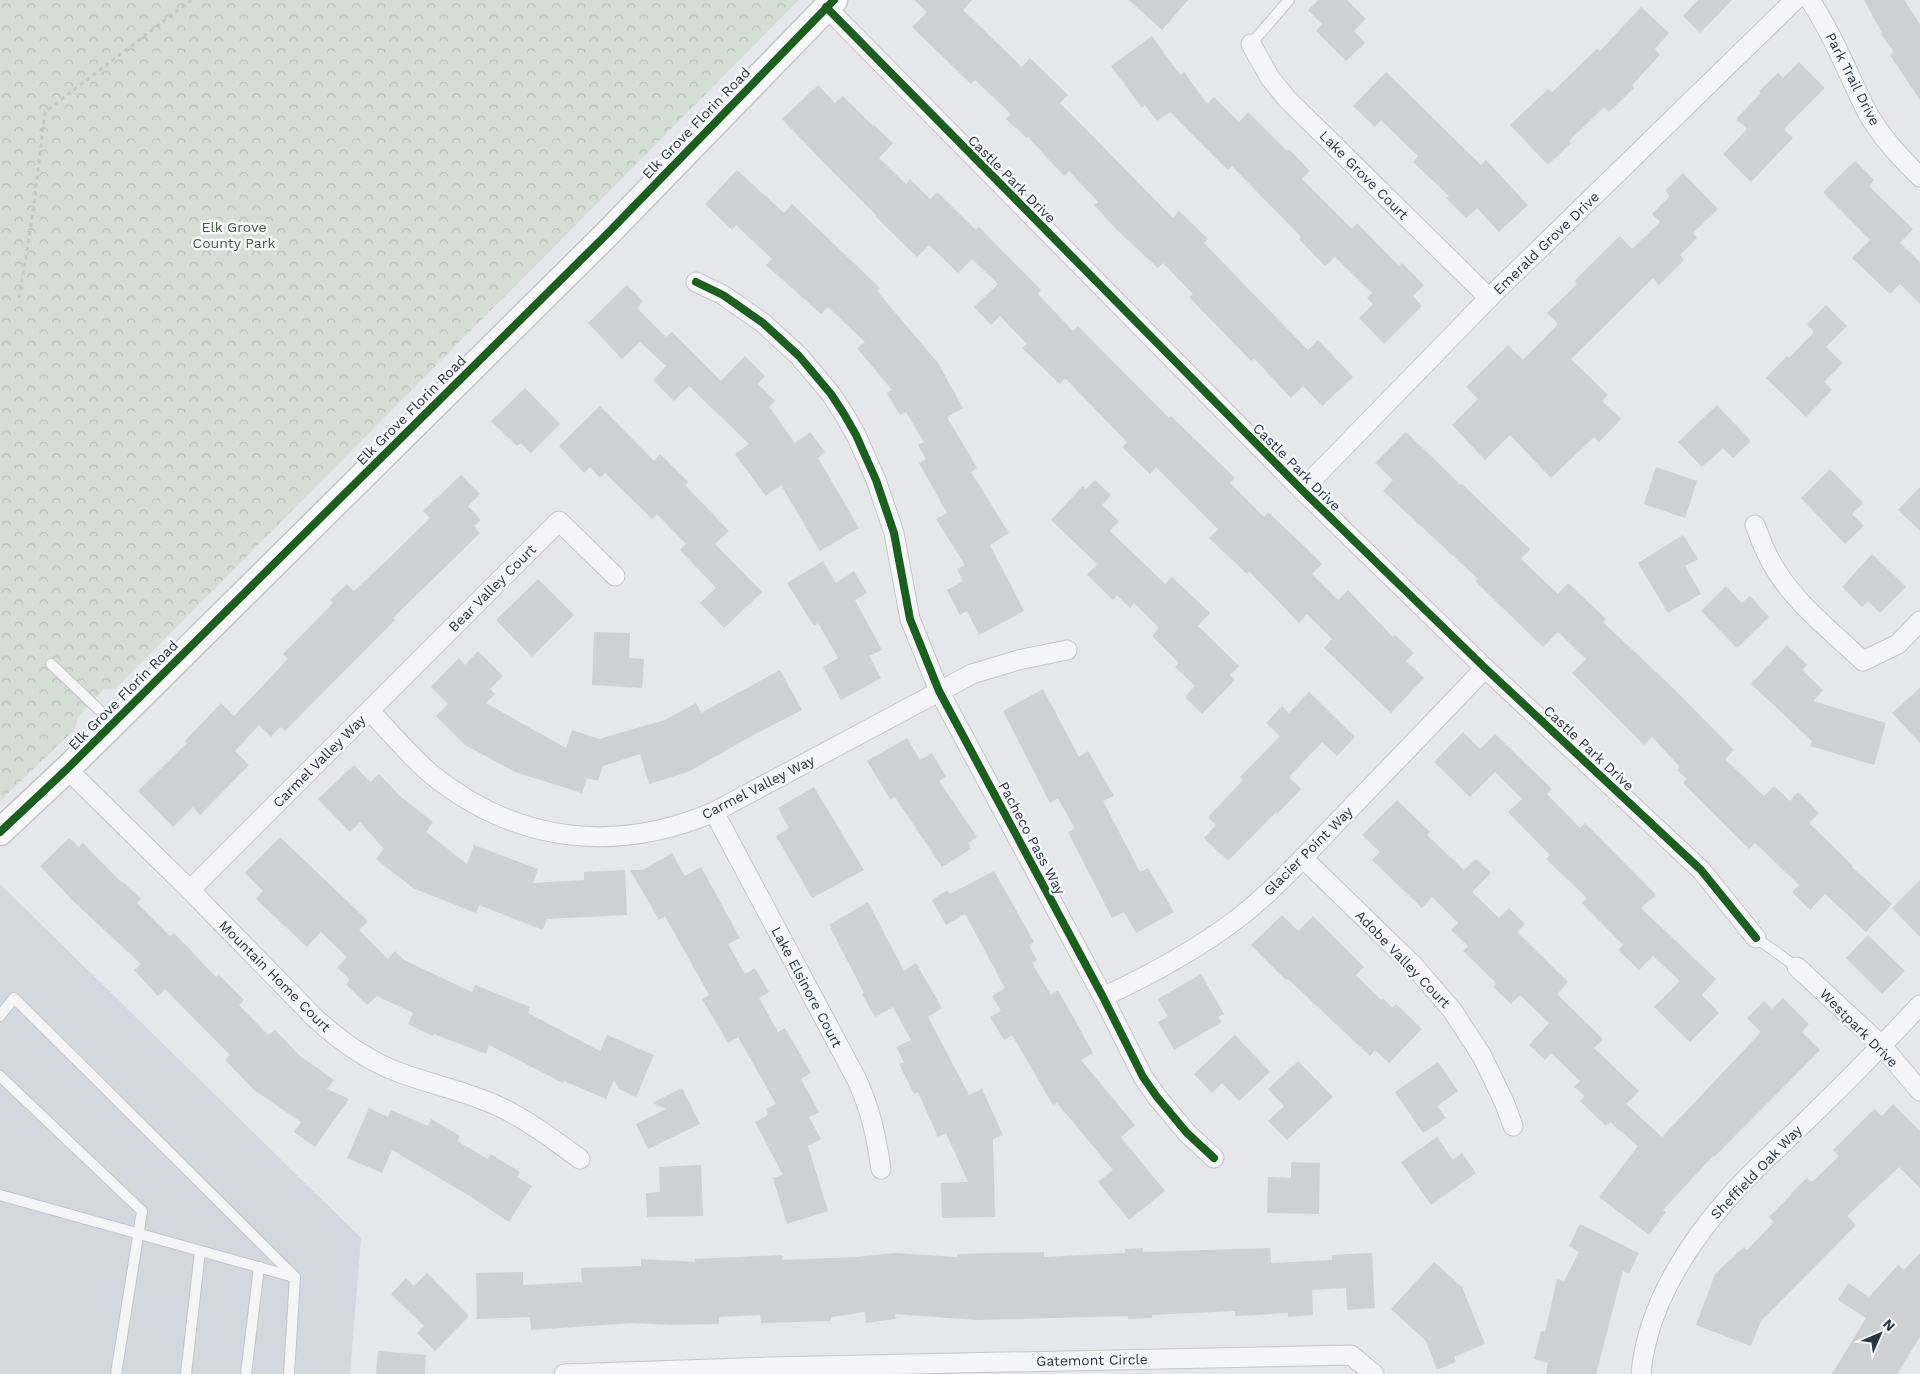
<svg xmlns="http://www.w3.org/2000/svg" width="1920" height="1374" font-family="'Work Sans',sans-serif">
  <style>
    .built { fill: #d4d7dd }
    .park { fill: url(#park-crowns) }
    .building { fill: #ced0d2 }
    .lines { fill: none; stroke-linecap: round; stroke-linejoin: round }
    .lane-casing { stroke: #c3c5c8; stroke-width: 12 }
    .street-casing { stroke: #c3c5c8; stroke-width: 21 }
    .secondary-casing { stroke: #c3c5c8; stroke-width: 29 }
    .path { stroke: #c3c6c9; stroke-width: 3; stroke-dasharray: 4 4; stroke-linecap: butt }
    .lane { stroke: #f5f5f7; stroke-width: 10 }
    .street { stroke: #f5f5f7; stroke-width: 19 }
    .secondary { stroke: #f8f8f8; stroke-width: 26 }
    .cycleway-casing { stroke: #f4f6f9; stroke-width: 11 }
    .cycleway { stroke: #1b5e20; stroke-width: 8 }
    .labels { text-anchor: middle; stroke-width: 5; stroke-linejoin: round; paint-order: stroke }
    .street-label { font-size: 14px; fill: #2c3643; stroke: #f4f6f9 }
    .park-label { font-size: 14px; fill: #435e3a; stroke: #f4f6f9 }
  </style>
  <defs>
    <pattern id="park-crowns" width="20" height="18" patternUnits="userSpaceOnUse" patternTransform="scale(1.25)"><rect width="20" height="18" fill="#d6ddd6"/><path d="M2 6a3 3 0 1 1 6 0M12 15a3 3 0 1 1 6 0" fill="none" stroke="#b8beb9"/></pattern>
  </defs>
  <rect width="100%" height="100%" fill="#e5e7ea"/>
  <!-- built -->
  <polygon class="built" points="0,884 361,1238 350,1374 0,1374"/>
  <!-- park -->
  <polygon class="park" points="0,0 799,0 115,689 103,690 78,717 75,729 0,801"/>
  <!-- building -->
  <g class="building">
    <polygon points="914,0 972,0 963,10 1022,67 1030,58 1068,95 1060,103 1173,218 1179,211 1208,239 1204,243 1308,350 1318,340 1353,377 1322,406 1303,386 1291,398 1254,358 1251,361 1189,297 1193,294 1163,263 1158,268 1117,230 1094,205 1098,202 1069,171 1064,176 1028,137 1027,138 1006,119 1011,114 975,80 971,84 912,27 927,12"/>
    <polygon points="1129,0 1188,0 1162,30"/>
    <polygon points="1318,0 1347,0 1366,19 1354,31 1365,43 1346,61 1316,31 1322,24 1308,10"/>
    <polygon points="1698,0 1732,0 1700,33 1683,16"/>
    <polygon points="1864,0 1904,0 1920,24 1920,100 1890,55 1894,52 1881,34 1882,33"/>
    <polygon points="1641,7 1669,33 1655,49 1660,55 1632,85 1634,88 1609,112 1604,107 1569,141 1571,143 1548,165 1510,125 1548,89 1552,92 1597,49 1600,51"/>
    <polygon points="1152,36 1180,75 1184,72 1207,104 1214,97 1239,122 1248,112 1287,151 1289,149 1310,171 1302,179 1352,229 1357,223 1399,266 1402,263 1424,285 1413,296 1422,306 1384,344 1359,318 1373,304 1367,298 1372,293 1335,257 1325,266 1299,239 1301,237 1232,166 1228,170 1170,112 1157,121 1145,105 1142,108 1111,66"/>
    <polygon points="1799,62 1825,88 1784,129 1793,138 1751,182 1723,154 1747,129 1736,119 1761,93 1759,91 1778,73 1783,78"/>
    <polygon points="1386,72 1481,165 1486,160 1528,205 1499,232 1477,208 1466,218 1446,198 1449,196 1413,162 1418,156 1381,120 1375,127 1353,106"/>
    <polygon points="818,85 835,103 843,96 873,126 874,125 893,143 879,158 906,184 910,179 930,199 937,192 976,230 979,227 1041,290 1038,294 1073,331 1078,326 1169,418 1171,416 1235,478 1230,483 1264,517 1268,512 1306,548 1322,564 1312,574 1338,600 1348,590 1393,637 1395,635 1414,653 1406,661 1424,678 1391,713 1324,648 1332,639 1307,614 1299,623 1249,571 1247,574 1209,538 1218,529 1156,467 1150,474 1122,447 1127,442 1065,378 1060,384 1022,348 1027,344 1000,316 991,325 974,307 998,284 972,259 958,273 929,245 917,257 875,216 876,215 831,170 782,119"/>
    <polygon points="1855,161 1874,180 1869,186 1913,229 1900,243 1920,262 1920,304 1900,284 1890,294 1852,258 1870,240 1823,192"/>
    <polygon points="737,170 784,213 792,204 880,288 877,291 938,363 963,408 947,417 977,468 971,472 1009,533 990,545 1024,611 979,635 967,611 960,615 947,590 963,581 957,569 965,565 936,519 947,513 919,463 926,459 918,445 924,442 906,412 900,415 887,393 892,390 857,348 865,342 828,307 821,314 766,265 772,259 736,225 732,230 705,204"/>
    <polygon points="1683,173 1718,209 1693,233 1697,238 1680,255 1684,260 1659,285 1653,278 1571,359 1608,395 1602,401 1621,419 1599,442 1594,437 1551,478 1510,435 1485,460 1452,425 1478,399 1466,387 1508,345 1523,360 1558,324 1547,313 1577,284 1574,281 1620,236 1632,249 1660,222 1652,214 1670,196 1665,191"/>
    <polygon points="627,285 643,301 637,308 666,337 672,332 721,381 745,356 765,376 758,384 775,401 769,407 795,443 810,432 825,452 818,458 859,528 820,551 781,485 766,496 735,454 749,444 689,386 674,401 653,380 666,366 640,342 622,359 588,323"/>
    <polygon points="1826,305 1847,326 1826,347 1843,363 1824,382 1832,390 1806,417 1766,378 1787,356 1789,358 1814,332 1807,324"/>
    <polygon points="525,388 560,424 531,453 521,443 517,446 491,421"/>
    <polygon points="1717,405 1751,441 1733,458 1723,448 1702,467 1678,442"/>
    <polygon points="600,406 654,461 660,454 688,482 685,485 729,531 715,544 762,592 724,628 700,603 716,588 680,550 686,544 657,514 652,519 605,473 600,478 590,467 584,473 559,446"/>
    <polygon points="1406,432 1461,485 1462,484 1530,549 1521,559 1558,594 1568,583 1606,619 1603,622 1673,688 1734,750 1725,759 1764,796 1774,786 1790,801 1798,792 1819,813 1809,823 1853,866 1852,867 1892,904 1866,932 1825,894 1810,910 1792,892 1799,885 1755,843 1749,849 1683,783 1687,779 1677,770 1680,767 1652,737 1644,745 1572,673 1586,659 1558,632 1543,647 1475,581 1478,579 1383,491 1393,480 1375,463"/>
    <polygon points="1656,467 1697,481 1685,518 1644,504"/>
    <polygon points="1830,469 1863,503 1852,514 1864,526 1845,544 1801,498"/>
    <polygon points="461,475 480,494 468,506 481,520 474,526 480,533 393,618 395,620 285,731 280,727 271,737 259,725 235,751 249,765 200,815 193,807 173,827 138,791 187,743 185,741 221,703 234,716 288,659 283,654 333,603 330,600 347,584 354,591 386,561 430,518 423,511"/>
    <polygon points="1095,480 1111,495 1102,505 1119,521 1110,531 1165,584 1172,577 1210,613 1198,626 1239,666 1230,675 1235,680 1202,714 1185,697 1195,686 1175,667 1179,663 1152,636 1159,628 1134,603 1130,608 1117,595 1113,600 1087,575 1097,564 1051,520 1083,486 1086,489"/>
    <polygon points="1920,487 1920,531 1898,510"/>
    <polygon points="1683,535 1698,559 1685,566 1701,594 1668,613 1638,563"/>
    <polygon points="1872,554 1906,587 1880,613 1868,601 1862,607 1842,587"/>
    <polygon points="823,561 836,583 854,571 867,593 855,600 882,650 869,656 881,678 841,700 823,667 838,658 818,623 814,626 787,583"/>
    <polygon points="538,579 574,615 532,657 496,620"/>
    <polygon points="1726,586 1742,603 1750,596 1769,617 1737,648 1701,611"/>
    <polygon points="594,632 630,633 629,658 644,659 642,688 592,685"/>
    <polygon points="1787,645 1807,665 1802,670 1823,690 1813,701 1886,723 1874,765 1810,746 1812,741 1751,684"/>
    <polygon points="478,651 503,676 490,689 495,694 486,703 566,748 572,730 599,739 665,720 696,703 701,713 780,670 802,710 757,733 688,772 649,784 640,754 603,766 598,781 587,778 582,793 515,772 465,745 436,716 448,704 431,687 459,658 465,665"/>
    <polygon points="1920,688 1920,743 1892,713"/>
    <polygon points="1043,689 1079,757 1088,751 1114,796 1103,801 1140,872 1148,868 1174,912 1136,933 1124,912 1112,918 1068,832 1075,829 1058,798 1050,803 1003,711"/>
    <polygon points="1309,692 1355,737 1337,756 1322,742 1289,777 1301,789 1277,814 1276,812 1228,861 1204,838 1216,825 1208,817 1243,780 1240,777 1280,736 1266,723 1282,706 1289,713"/>
    <polygon points="1463,732 1480,749 1495,734 1552,789 1547,794 1580,828 1585,823 1656,895 1641,908 1716,979 1702,995 1719,1013 1690,1042 1654,1007 1680,981 1653,956 1639,970 1618,950 1623,945 1582,903 1587,898 1546,859 1550,855 1508,812 1522,799 1495,772 1470,797 1434,762"/>
    <polygon points="907,738 920,760 932,753 946,777 939,781 977,837 968,843 971,849 942,867 895,797 890,799 867,761"/>
    <polygon points="354,765 370,782 379,774 401,797 433,822 426,832 467,864 474,845 538,869 533,883 584,880 584,872 625,870 627,915 547,919 543,930 479,905 476,913 413,888 376,859 384,849 360,822 350,832 318,799"/>
    <polygon points="814,787 864,870 812,898 776,836 789,828 778,808"/>
    <polygon points="1397,800 1430,832 1427,835 1464,870 1476,859 1491,873 1472,892 1499,918 1509,908 1525,924 1517,932 1568,982 1557,994 1603,1039 1594,1048 1639,1091 1626,1104 1662,1137 1761,1032 1747,1018 1764,1001 1772,1009 1783,998 1809,1024 1802,1032 1820,1050 1714,1157 1713,1156 1663,1210 1666,1212 1649,1235 1599,1197 1638,1146 1610,1122 1606,1126 1580,1101 1585,1096 1574,1087 1580,1081 1551,1053 1545,1060 1529,1045 1549,1023 1520,995 1511,1004 1493,987 1496,983 1463,951 1468,946 1451,930 1458,923 1432,897 1422,908 1372,860 1380,852 1362,835"/>
    <polygon points="280,837 368,921 359,930 388,959 395,951 404,960 472,992 475,985 530,1007 528,1013 600,1051 607,1035 654,1055 636,1097 619,1089 614,1080 606,1099 564,1081 563,1083 489,1045 486,1054 434,1034 433,1036 408,1024 413,1013 377,996 367,1005 346,984 350,980 337,967 347,957 321,932 307,947 256,899 263,891 245,873"/>
    <polygon points="69,838 79,847 83,843 122,883 123,882 141,899 137,903 170,936 174,933 216,977 219,975 244,1000 239,1005 268,1035 275,1030 300,1056 334,1080 327,1089 349,1099 315,1147 294,1132 301,1122 254,1090 225,1060 230,1055 165,989 158,996 134,970 141,964 74,902 40,866"/>
    <polygon points="672,853 685,876 701,867 740,938 728,944 745,974 755,968 769,992 759,998 778,1032 785,1028 811,1073 801,1079 819,1112 809,1117 821,1139 808,1146 828,1211 787,1224 773,1178 783,1175 755,1122 768,1115 766,1109 776,1104 738,1037 728,1043 702,999 709,995 665,916 659,920 630,870 643,870"/>
    <polygon points="994,871 1034,942 1029,945 1037,960 1032,963 1051,995 1058,990 1093,1053 1081,1060 1135,1125 1121,1137 1165,1191 1129,1220 1098,1182 1113,1170 1057,1103 1053,1105 1012,1035 1004,1040 990,1017 1001,1011 992,996 1005,988 965,914 946,925 932,900 947,890 950,894"/>
    <polygon points="1920,880 1920,937 1892,908"/>
    <polygon points="868,902 904,971 916,963 942,1008 928,1017 969,1095 982,1089 1003,1135 993,1139 995,1217 942,1218 941,1183 968,1182 946,1133 938,1137 918,1092 914,1094 899,1064 904,1062 896,1047 911,1040 893,1007 875,1017 862,994 864,993 829,925"/>
    <polygon points="1282,915 1298,931 1313,916 1364,967 1356,975 1381,1000 1383,998 1392,1008 1396,1004 1422,1029 1389,1063 1375,1050 1370,1056 1288,979 1286,980 1251,945"/>
    <polygon points="1868,935 1905,971 1882,994 1846,958"/>
    <polygon points="1201,974 1224,1014 1218,1017 1222,1022 1174,1050 1158,1022 1168,1017 1158,999"/>
    <polygon points="1235,1035 1270,1072 1239,1101 1222,1083 1212,1093 1194,1074"/>
    <polygon points="1298,1061 1333,1097 1287,1140 1268,1121 1284,1106 1268,1089"/>
    <polygon points="1438,1062 1458,1091 1437,1106 1446,1118 1423,1133 1395,1092"/>
    <polygon points="682,1088 700,1124 648,1149 636,1124 666,1109 652,1103"/>
    <polygon points="1893,1104 1920,1131 1920,1188 1899,1167 1847,1216 1856,1225 1761,1321 1751,1346 1696,1325 1715,1274 1744,1247 1747,1250 1774,1222 1769,1217 1792,1194 1791,1193 1807,1178 1812,1182 1839,1156 1833,1150 1874,1109 1882,1116"/>
    <polygon points="369,1108 388,1117 391,1110 428,1126 431,1119 460,1136 457,1141 488,1159 491,1154 520,1172 517,1177 532,1186 509,1222 463,1192 392,1150 382,1173 347,1158"/>
    <polygon points="1437,1137 1453,1160 1462,1153 1476,1173 1431,1205 1401,1162"/>
    <polygon points="1291,1162 1320,1163 1319,1214 1267,1213 1268,1177 1291,1178"/>
    <polygon points="701,1165 703,1216 647,1217 646,1193 660,1192 659,1167"/>
    <polygon points="1580,1224 1639,1253 1629,1273 1623,1271 1596,1374 1546,1374 1548,1363 1534,1359 1541,1331 1545,1332 1557,1279 1564,1281 1579,1252 1569,1246"/>
    <polygon points="1143,1248 1143,1252 1270,1248 1271,1263 1332,1260 1332,1255 1372,1253 1375,1308 1347,1310 1346,1288 1312,1290 1313,1315 1288,1317 1288,1313 1235,1316 1235,1311 1152,1315 1152,1318 1128,1319 1128,1316 976,1320 895,1314 896,1319 866,1323 865,1312 831,1317 831,1321 761,1323 760,1315 719,1317 719,1324 672,1325 633,1323 531,1330 530,1317 477,1319 476,1273 523,1272 523,1285 582,1282 581,1268 641,1266 641,1259 695,1262 695,1259 782,1255 782,1260 857,1257 895,1253 957,1257 957,1254 1044,1252 1044,1257 1125,1253 1125,1249"/>
    <polygon points="1920,1253 1920,1337 1897,1374 1832,1374 1866,1318 1838,1300 1848,1283 1869,1297 1898,1265 1904,1270"/>
    <polygon points="1434,1262 1462,1287 1485,1344 1454,1357 1456,1362 1437,1370 1426,1341 1391,1309"/>
    <polygon points="427,1273 469,1316 435,1351 417,1333 424,1326 391,1294 406,1278 414,1286"/>
    <polygon points="378,1351 426,1355 425,1374 376,1374"/>
  </g>
  <g class="lines">
    <defs>
      <g id="lane">
        <polyline points="1251,44 1289,0"/>
        <polyline points="51,664 113,723"/>
        <polyline points="1756,938 1797,967"/>
        <polyline points="0,1016 14,998 295,1277 289,1374"/>
        <polyline points="0,1076 142,1211 116,1374"/>
        <polyline points="0,1195 294,1277"/>
        <polyline points="186,1374 200,1251"/>
        <polyline points="246,1374 259,1267"/>
      </g>
      <g id="street">
        <path d="M1810,0C1833,35 1848,74 1867,112C1881,137 1900,157 1920,177"/>
        <polyline points="826,7 1302,490 1485,668 1701,870 1756,938"/>
        <polyline points="1251,44 1270,78 1287,99 1489,298"/>
        <polyline points="696,282 723,295 763,323 799,356 831,394 844,414 856,435 876,480 894,533 910,619 939,691 1103,997 1143,1077 1157,1097 1187,1133 1214,1158"/>
        <polyline points="1302,490 1489,298 1795,0"/>
        <path d="M1755,525C1759,534 1762,545 1767,554C1787,597 1829,629 1863,661L1898,644L1920,621"/>
        <path d="M370,711C390,732 409,755 431,774C516,843 615,854 714,812L972,674L1018,660L1067,650"/>
        <path d="M67,769L190,890L315,1018C340,1041 366,1060 398,1072C432,1085 467,1091 500,1107C529,1121 554,1140 580,1159"/>
        <path d="M714,812L857,1080C871,1111 876,1135 881,1169"/>
        <polyline points="1303,858 1414,966 1452,1010 1482,1056 1505,1104 1513,1126"/>
        <polyline points="190,890 559,521 615,576"/>
        <polyline points="1797,967 1882,1046 1920,1091"/>
        <path d="M1103,997C1150,975 1195,951 1237,919C1276,889 1309,851 1343,816C1390,767 1438,718 1485,668"/>
        <polyline points="564,1374 769,1367 1351,1355 1374,1374"/>
        <path d="M1641,1374C1647,1307 1686,1246 1730,1196C1752,1171 1778,1148 1803,1124C1843,1085 1882,1046 1920,1005"/>
      </g>
      <polyline id="secondary" points="0,832 67,769 607,234 834,0"/>
    </defs>
    <!-- lane casing -->
    <use href="#lane" class="lane-casing"/>
    <!-- street casing -->
    <use href="#street" class="street-casing"/>
    <!-- secondary casing -->
    <use href="#secondary" class="secondary-casing"/>
    <!-- path -->
    <polyline class="path" points="19,298 33,213 45,112 191,0"/>
    <!-- lane -->
    <use href="#lane" class="lane"/>
    <!-- street -->
    <use href="#street" class="street"/>
    <!-- secondary -->
    <use href="#secondary" class="secondary"/>
    <defs>
      <g id="cycleway">
        <polyline points="826,7 1302,490 1485,668 1701,870 1756,938"/>
        <polyline points="696,282 723,295 763,323 799,356 831,394 844,414 856,435 876,480 894,533 910,619 939,691 1103,997 1143,1077 1157,1097 1187,1133 1214,1158"/>
        <polyline points="0,832 67,769 607,234 834,0"/>
      </g>
    </defs>
    <!-- cycleway casing -->
    <use href="#cycleway" class="cycleway-casing"/>
    <!-- cycleway -->
    <use href="#cycleway" class="cycleway"/>
  </g>
  <g class="labels">
    <!-- street labels -->
    <g class="street-label">
      <text transform="translate(1853 79) rotate(63)" y="5">Park Trail Drive</text>
      <text transform="translate(696 123) rotate(-46)" y="5">Elk Grove Florin Road</text>
      <text transform="translate(1364 175) rotate(45)" y="5">Lake Grove Court</text>
      <text transform="translate(1012 179) rotate(45)" y="5">Castle Park Drive</text>
      <text transform="translate(1546 243) rotate(-44)" y="5">Emerald Grove Drive</text>
      <text transform="translate(411 410) rotate(-45)" y="5">Elk Grove Florin Road</text>
      <text transform="translate(1297 467) rotate(45)" y="5">Castle Park Drive</text>
      <text transform="translate(492 588) rotate(-45)" y="5">Bear Valley Court</text>
      <text transform="translate(123 695) rotate(-45)" y="5">Elk Grove Florin Road</text>
      <text transform="translate(1589 748) rotate(43)" y="5">Castle Park Drive</text>
      <text transform="translate(319 761) rotate(-45)" y="5">Carmel Valley Way</text>
      <text transform="translate(758 787) rotate(-27)" y="5">Carmel Valley Way</text>
      <text transform="translate(1032 838) rotate(62)" y="5">Pacheco Pass Way</text>
      <text transform="translate(1308 851) rotate(-45)" y="5">Glacier Point Way</text>
      <text transform="translate(1403 959) rotate(46)" y="5">Adobe Valley Court</text>
      <text transform="translate(275 976) rotate(45)" y="5">Mountain Home Court</text>
      <text transform="translate(807 987) rotate(62)" y="5">Lake Elsinore Court</text>
      <text transform="translate(1859 1028) rotate(45)" y="5">Westpark Drive</text>
      <text transform="translate(1756 1172) rotate(-46)" y="5">Sheffield Oak Way</text>
      <text transform="translate(1092 1360) rotate(-1)" y="5">Gatemont Circle</text>
    </g>
    <!-- park labels -->
    <g class="park-label">
      <text x="234" y="232">Elk Grove<tspan x="234" dy="16">County Park</tspan></text>
    </g>
  </g>
  <!-- north arrow -->
  <g transform="translate(1880 1334) rotate(45)" stroke="#f4f6f9" stroke-width="4" paint-order="stroke">
  <path d="M0-4L9 19L0 12L-9 19Z" fill="#2c3643"/>
  <text y="-8" font-size="14" font-weight="bold" text-anchor="middle" fill="#2c3643">N</text>
  </g>
</svg>
